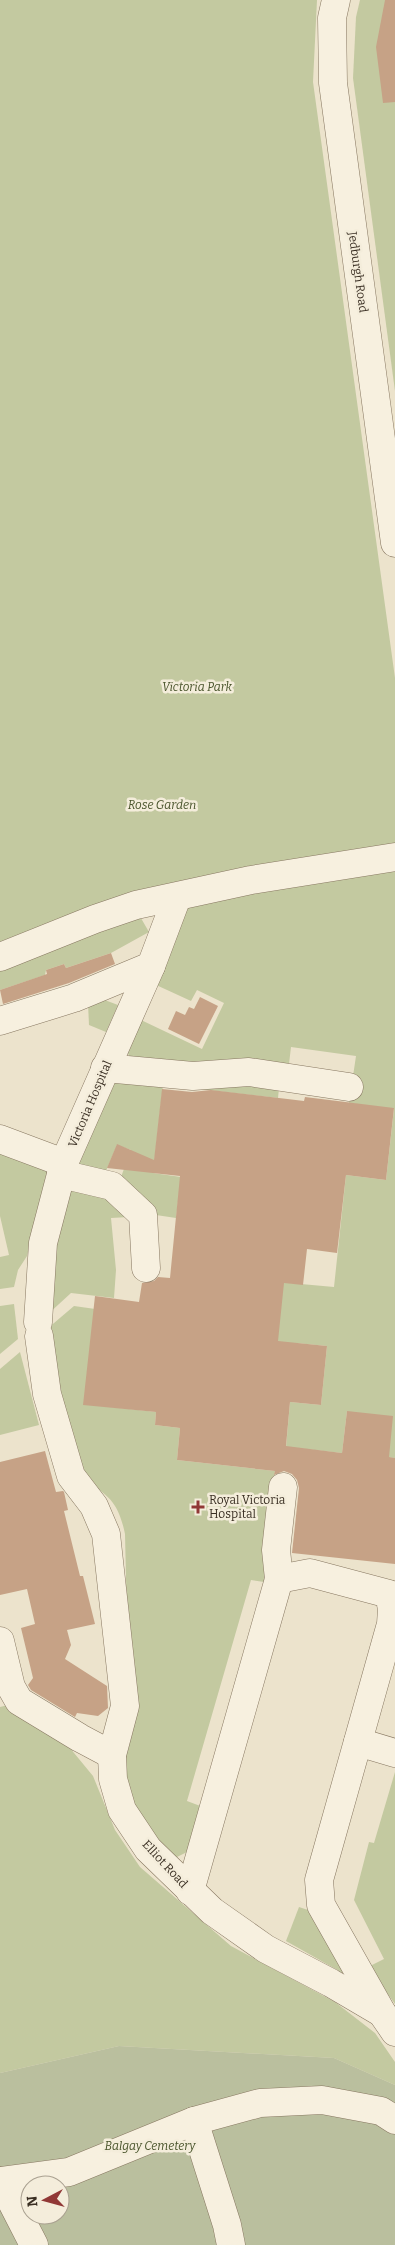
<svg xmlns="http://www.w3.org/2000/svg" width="395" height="2245" font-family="Bitter,serif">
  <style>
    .green { fill: #c3c9a0 }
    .cemetery { fill: #babf9e; fill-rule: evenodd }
    .building { fill: #c6a286 }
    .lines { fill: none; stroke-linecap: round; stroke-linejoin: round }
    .minor-casing { stroke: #877761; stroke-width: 29 }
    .minor { stroke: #f7f0df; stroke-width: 28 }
    .poi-dot { fill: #913836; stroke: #f4eddb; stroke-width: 2 }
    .labels { text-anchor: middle; stroke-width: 5; stroke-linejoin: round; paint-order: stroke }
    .street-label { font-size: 12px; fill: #3a2f23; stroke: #f4eddb }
    .park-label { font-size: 12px; font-style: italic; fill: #49542b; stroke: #f4eddb }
    .poi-label { font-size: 12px; fill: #3a2f23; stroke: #f4eddb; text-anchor: start }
  </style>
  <rect width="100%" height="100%" fill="#ece3cc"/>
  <!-- green -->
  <g class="green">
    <polygon points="0,0 317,0 313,82 395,678 395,1458 366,1455 347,1411 342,1453 296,1448 285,1459 290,1402 321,1405 327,1346 296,1343 294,1363 249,1358 232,1268 290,1283 334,1287 346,1175 386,1180 394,1109 349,1103 356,1056 291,1047 289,1064 133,1063 125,1048 141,1020 202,1049 224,1003 197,990 191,1001 154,984 188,904 138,913 149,932 111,953 66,968 64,964 46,970 45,975 0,990"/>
    <polygon points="360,0 395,0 395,391 353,78 356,17"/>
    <polygon points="102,999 118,1005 106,1032 89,1025 88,1003"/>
    <polygon points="112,1076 279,1088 278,1098 163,1085 153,1173 181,1177 176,1218 156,1215 121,1177 131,1150 117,1145 106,1171 80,1166 76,1155"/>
    <polygon points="0,1150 48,1167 27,1256 18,1270 14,1287 0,1289 0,1257 9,1255 0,1216"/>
    <polygon points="66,1189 110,1193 129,1217 111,1218 116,1270 114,1298 71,1293 47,1315 57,1220"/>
    <polygon points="14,1304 18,1339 0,1354 0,1306"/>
    <path d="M74,1306L138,1315L84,1404L156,1412L155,1425L180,1428L177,1460L275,1471L264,1582L251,1580L187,1801L203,1807L189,1851L177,1857L162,1854L131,1812L124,1778L128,1665L125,1534C118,1500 107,1494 79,1477L47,1329Z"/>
    <polygon points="20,1352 39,1425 0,1435 0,1369"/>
    <polygon points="8,1705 65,1742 93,1776 115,1830 140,1867 231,1946 335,2002 375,2033 395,2062 395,2085 334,2058 119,2046 0,2073 0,1707"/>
    <polygon points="395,1772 395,2004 368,1967 384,1959 354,1900 369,1842 374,1843"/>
    <polygon points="299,1907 314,1912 348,1976 286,1941"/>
  </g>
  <!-- cemetery -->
  <path class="cemetery" d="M119,2046L334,2058L395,2085V2245H0V2073ZM30,2185H60V2215H30Z"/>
  <!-- building -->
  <g class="building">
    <polygon points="385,0 395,0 395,102 383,103 376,47"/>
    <polygon points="111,953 115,964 69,983 3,1004 0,990 47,974 46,970 64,964 66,968"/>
    <polygon points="200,997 218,1006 199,1044 168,1029 176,1011 185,1015 189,1007 194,1009"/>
    <polygon points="162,1089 192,1092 211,1090 304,1101 305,1097 394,1108 386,1180 346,1175 337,1253 307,1249 303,1285 284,1283 278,1341 327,1346 321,1405 290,1402 286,1446 342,1453 347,1411 393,1416 389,1457 395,1458 395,1564 292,1553 299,1488 297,1480 292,1474 284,1471 274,1475 275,1471 177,1460 180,1428 155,1425 156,1412 83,1405 95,1296 139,1302 142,1283 154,1281 158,1277 170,1278 180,1176 107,1168 117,1144 154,1160"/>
    <polygon points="45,1451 56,1492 63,1491 64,1492 68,1510 64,1511 80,1576 83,1576 95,1624 67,1630 71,1645 65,1659 107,1686 108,1708 98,1716 77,1713 75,1717 31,1690 28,1685 33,1678 21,1628 35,1624 27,1589 0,1595 0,1462"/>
  </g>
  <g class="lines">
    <defs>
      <g id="minor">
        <polyline points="336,0 332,18 333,83 395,543"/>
        <polyline points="0,957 95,919 136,905 251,880 395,857"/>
        <polyline points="0,1021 74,998 151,966"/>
        <polyline points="105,1068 193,1076 249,1072 349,1087"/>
        <polyline points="0,1139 64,1163"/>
        <polyline points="61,1174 112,1186 143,1215 146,1268"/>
        <polyline points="38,1322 43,1243 64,1163 151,966 177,897"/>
        <polyline points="39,1336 47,1394 71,1476 94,1506 106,1534 125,1706 112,1755 113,1779 122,1810 148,1849 212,1911 266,1949 331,1983 382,2013 395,2032"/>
        <polyline points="279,1579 276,1550 283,1487"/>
        <polyline points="0,1641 11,1687 19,1701 80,1738 112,1755"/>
        <polyline points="358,1742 395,1753"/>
        <polyline points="190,1891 279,1579 310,1573 389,1594 392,1609 391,1624 319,1880 321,1905 382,2013"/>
        <polyline points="194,2121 227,2225 231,2245"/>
        <polyline points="0,2181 69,2172 194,2121 260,2103 322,2100 381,2111 395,2120"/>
        <polyline points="1,2181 34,2245"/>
      </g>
    </defs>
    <!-- minor casing -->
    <use href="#minor" class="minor-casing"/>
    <!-- minor -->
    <use href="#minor" class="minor"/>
  </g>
  <!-- markers -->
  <path class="poi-dot" d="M195.5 1499.5h5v5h5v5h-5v5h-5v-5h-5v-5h5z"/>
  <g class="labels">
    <!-- street labels -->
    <g class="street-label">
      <text transform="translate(358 272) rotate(82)" y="4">Jedburgh Road</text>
      <text transform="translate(90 1104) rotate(-67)" y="4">Victoria Hospital</text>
      <text transform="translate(165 1864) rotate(47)" y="4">Elliot Road</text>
    </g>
    <!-- park labels -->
    <g class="park-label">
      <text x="197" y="691">Victoria Park</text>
      <text x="162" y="809">Rose Garden</text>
      <text x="150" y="2150">Balgay Cemetery</text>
    </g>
    <!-- poi labels -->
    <g class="poi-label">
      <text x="209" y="1504">Royal Victoria<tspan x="209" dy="14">Hospital</tspan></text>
    </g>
  </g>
  <!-- north arrow -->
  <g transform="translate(45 2200) rotate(264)"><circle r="24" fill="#f4eddb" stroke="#aaa191"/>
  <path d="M0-4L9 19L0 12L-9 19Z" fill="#913836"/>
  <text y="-8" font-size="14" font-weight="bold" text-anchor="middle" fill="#3a2f23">N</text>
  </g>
</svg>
